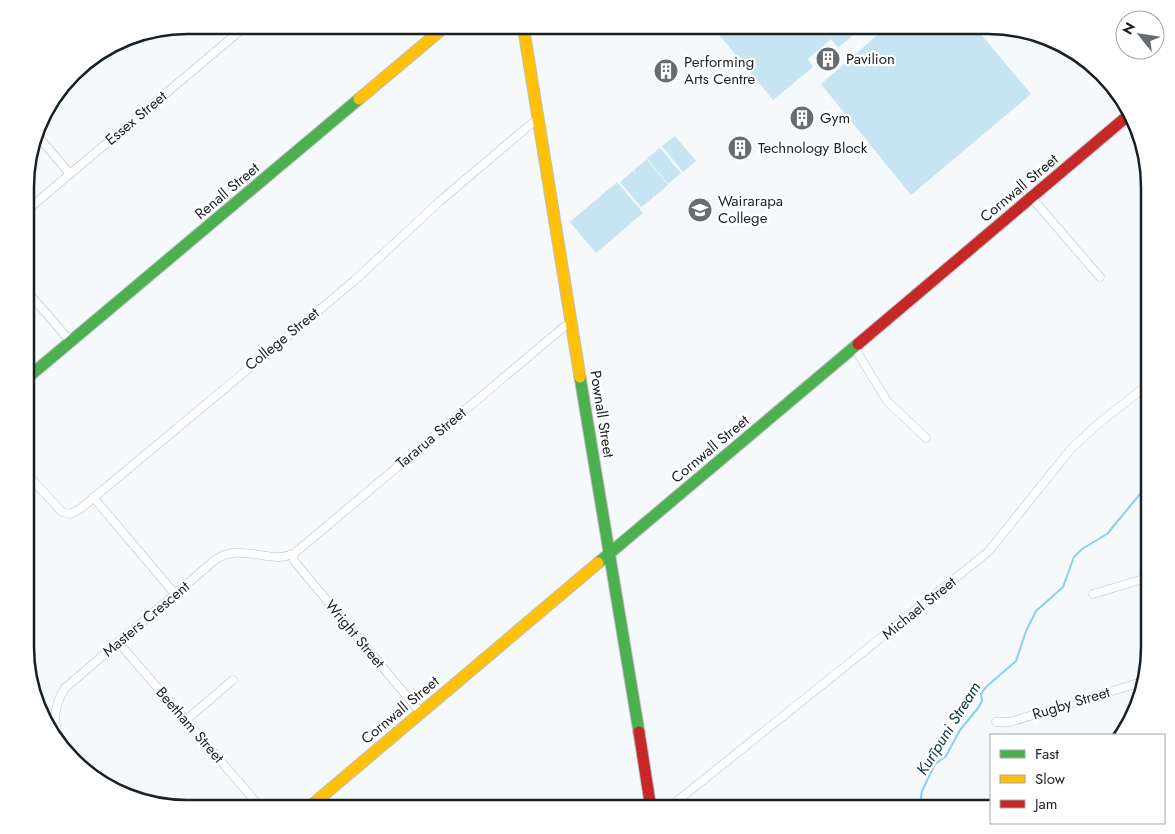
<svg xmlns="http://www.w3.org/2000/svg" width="1175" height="834" font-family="Jost,sans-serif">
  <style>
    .park { fill: #c6e4f2 }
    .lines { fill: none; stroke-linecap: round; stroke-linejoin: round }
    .stream { stroke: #8eceea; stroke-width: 2 }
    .street-casing { stroke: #bcc0c3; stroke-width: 9 }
    .fast-casing { stroke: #bcc0c3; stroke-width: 13 }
    .slow-casing { stroke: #bcc0c3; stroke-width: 13 }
    .jam-casing { stroke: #bcc0c3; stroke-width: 13 }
    .street { stroke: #fefeff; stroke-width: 8 }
    .fast { stroke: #4caf50; stroke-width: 11 }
    .slow { stroke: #ffc107; stroke-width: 11 }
    .jam { stroke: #c62828; stroke-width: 11 }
    .labels { text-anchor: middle; stroke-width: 4.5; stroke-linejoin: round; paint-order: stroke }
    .poi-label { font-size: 15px; fill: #192023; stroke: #fff; text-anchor: start }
    .street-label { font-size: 15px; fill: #192023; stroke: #fff }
    .water-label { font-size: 16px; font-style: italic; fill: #0a3444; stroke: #fff }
    .rim { fill: none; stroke: #192023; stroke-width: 2.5 }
  </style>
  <rect width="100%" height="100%" fill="#f6f9fc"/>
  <!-- park -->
  <g class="park">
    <polygon points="711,25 865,25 838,48 831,39 808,59 813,67 773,100"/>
    <polygon points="889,25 973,25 1031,94 911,195 821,84"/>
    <polygon points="675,136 696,161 683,172 662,146"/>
    <polygon points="660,148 681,173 668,184 647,158"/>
    <polygon points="647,159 668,185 655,196 652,194 654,197 641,207 620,182 633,171 636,174 634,170"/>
    <polygon points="617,182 643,213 596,253 570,222"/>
  </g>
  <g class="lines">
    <!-- stream -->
    <polyline class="stream" points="919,809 922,791 935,764 946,756 960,730 978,708 982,701 981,694 986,687 1016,661 1026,631 1036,611 1063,587 1074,557 1082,549 1107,534 1150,482"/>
    <defs>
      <g id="street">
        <polyline points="37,135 70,174"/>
        <polyline points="1031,197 1100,277"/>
        <polyline points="26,211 247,25"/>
        <polyline points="26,290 71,342"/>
        <polyline points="854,347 887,401 926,438"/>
        <polyline points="26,473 62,512 70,514 80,509 354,281 440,201 531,124 538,121"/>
        <polyline points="93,497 175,594"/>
        <polyline points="292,555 295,562 420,712"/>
        <polyline points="1093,594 1150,577"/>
        <polyline points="118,642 262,809"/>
        <polyline points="186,720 233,680"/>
        <polyline points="996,722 1010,722 1145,681"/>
        <path d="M64,747C52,727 52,708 65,688L215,560C241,541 273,567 296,552L565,326L572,324"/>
        <polyline points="319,800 326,809"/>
        <polyline points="667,809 988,552 1071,449 1099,423 1150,383"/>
      </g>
      <g id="fast">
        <polyline points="580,377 639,732"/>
        <polyline points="26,379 359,99"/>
        <polyline points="598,563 858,344"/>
      </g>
      <g id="slow">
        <polyline points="523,25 580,377"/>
        <polyline points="359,99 447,25"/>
        <polyline points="307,809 598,563"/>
      </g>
      <g id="jam">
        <polyline points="858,344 1131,113"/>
        <polyline points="639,732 651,809"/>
      </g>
    </defs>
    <!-- street casing -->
    <use href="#street" class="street-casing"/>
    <!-- fast casing -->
    <use href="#fast" class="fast-casing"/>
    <!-- slow casing -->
    <use href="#slow" class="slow-casing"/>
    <!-- jam casing -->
    <use href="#jam" class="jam-casing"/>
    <!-- street -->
    <use href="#street" class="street"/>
    <!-- fast -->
    <use href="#fast" class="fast"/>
    <!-- slow -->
    <use href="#slow" class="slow"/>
    <!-- jam -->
    <use href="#jam" class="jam"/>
  </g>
  <!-- icons -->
  <defs>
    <symbol id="building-disc" viewBox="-11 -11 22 22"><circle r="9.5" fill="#666c6f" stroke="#fff"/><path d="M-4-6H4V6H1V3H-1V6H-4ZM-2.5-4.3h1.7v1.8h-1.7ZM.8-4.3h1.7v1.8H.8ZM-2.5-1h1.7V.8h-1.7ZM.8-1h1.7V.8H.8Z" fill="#fff"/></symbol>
    <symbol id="school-disc" viewBox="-11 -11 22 22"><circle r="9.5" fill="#666c6f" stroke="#fff"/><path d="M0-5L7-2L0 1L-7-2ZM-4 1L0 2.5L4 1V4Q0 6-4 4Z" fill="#fff"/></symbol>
  </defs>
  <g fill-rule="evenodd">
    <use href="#building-disc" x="814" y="45" width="28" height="28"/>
    <use href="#building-disc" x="652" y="57" width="28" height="28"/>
    <use href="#building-disc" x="788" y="104" width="28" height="28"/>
    <use href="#building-disc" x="726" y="134" width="28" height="28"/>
    <use href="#school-disc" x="686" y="196" width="28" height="28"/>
  </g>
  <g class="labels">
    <!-- poi labels -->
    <g class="poi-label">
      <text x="846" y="64">Pavilion</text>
      <text x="684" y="67">Performing<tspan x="684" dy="17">Arts Centre</tspan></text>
      <text x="820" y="123">Gym</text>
      <text x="758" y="153">Technology Block</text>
      <text x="718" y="206">Wairarapa<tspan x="718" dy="17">College</tspan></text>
    </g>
    <!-- street labels -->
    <g class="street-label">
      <text transform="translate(136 118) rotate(-40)" y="5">Essex Street</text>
      <text transform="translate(1019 188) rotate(-40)" y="5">Cornwall Street</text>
      <text transform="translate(227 191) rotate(-40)" y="5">Renall Street</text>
      <text transform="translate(282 339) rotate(-39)" y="5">College Street</text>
      <text transform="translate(602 414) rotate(81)" y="5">Pownall Street</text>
      <text transform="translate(431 438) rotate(-40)" y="5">Tararua Street</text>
      <text transform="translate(710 449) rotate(-40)" y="5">Cornwall Street</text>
      <text transform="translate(919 608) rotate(-39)" y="5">Michael Street</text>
      <text transform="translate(146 619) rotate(-40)" y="5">Masters Crescent</text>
      <text transform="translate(355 634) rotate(50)" y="5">Wright Street</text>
      <text transform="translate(1071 703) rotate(-17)" y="5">Rugby Street</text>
      <text transform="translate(400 710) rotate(-40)" y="5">Cornwall Street</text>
      <text transform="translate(190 725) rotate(49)" y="5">Beetham Street</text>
    </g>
    <!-- water labels -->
    <g class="water-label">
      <text transform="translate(948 728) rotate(-58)" y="6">Kurīpuni Stream</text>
    </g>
  </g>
  <!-- crop -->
  <path d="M0 0H1175V834H0ZM187 34H988A153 153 0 0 1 1141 187V647A153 153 0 0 1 988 800H187A153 153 0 0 1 34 647V187A153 153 0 0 1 187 34Z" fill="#fff" fill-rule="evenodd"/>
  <path class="rim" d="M187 34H988A153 153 0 0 1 1141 187V647A153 153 0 0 1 988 800H187A153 153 0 0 1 34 647V187A153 153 0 0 1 187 34Z"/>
  <!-- legend -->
  <rect x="990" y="734" width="175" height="90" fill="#ffffff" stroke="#a3a6a7"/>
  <rect x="1000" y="750" width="25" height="8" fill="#4caf50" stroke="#a3a6a7"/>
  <text x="1035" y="759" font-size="15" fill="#192023">Fast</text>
  <rect x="1000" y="775" width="25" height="8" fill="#ffc107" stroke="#a3a6a7"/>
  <text x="1035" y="784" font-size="15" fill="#192023">Slow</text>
  <rect x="1000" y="800" width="25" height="8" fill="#c62828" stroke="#a3a6a7"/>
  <text x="1035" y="809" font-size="15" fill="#192023">Jam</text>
  <!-- north arrow -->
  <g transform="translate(1140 35) rotate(300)"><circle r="24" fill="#ffffff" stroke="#a3a6a7"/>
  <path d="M0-4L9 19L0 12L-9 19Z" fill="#666c6f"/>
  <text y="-8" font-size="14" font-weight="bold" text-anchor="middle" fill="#192023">N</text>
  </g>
</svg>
